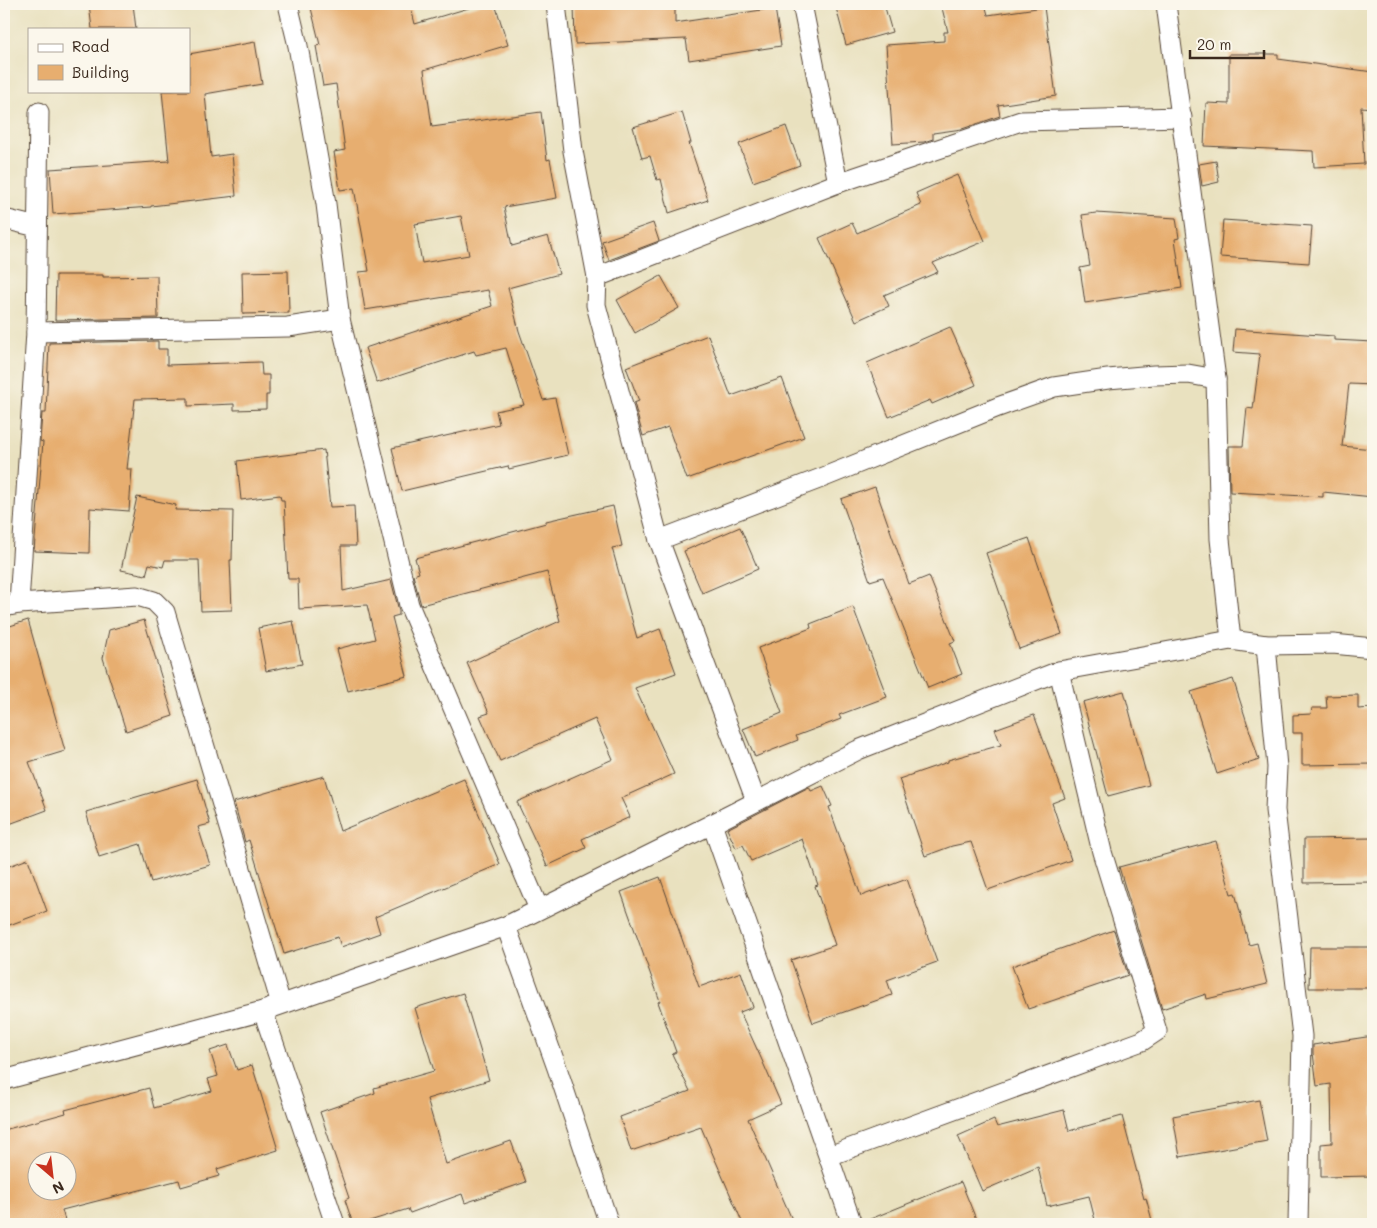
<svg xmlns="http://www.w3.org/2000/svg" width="1377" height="1228" font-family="Mali,sans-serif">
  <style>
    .building { fill: #e7ae6f; fill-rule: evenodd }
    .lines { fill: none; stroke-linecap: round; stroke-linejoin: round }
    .street-casing { stroke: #554536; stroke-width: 21 }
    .street { stroke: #fff; stroke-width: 19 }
  </style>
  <rect width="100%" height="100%" fill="#fbf7ec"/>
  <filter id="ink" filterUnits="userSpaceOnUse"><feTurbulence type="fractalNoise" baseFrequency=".02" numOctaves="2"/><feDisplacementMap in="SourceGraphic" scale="10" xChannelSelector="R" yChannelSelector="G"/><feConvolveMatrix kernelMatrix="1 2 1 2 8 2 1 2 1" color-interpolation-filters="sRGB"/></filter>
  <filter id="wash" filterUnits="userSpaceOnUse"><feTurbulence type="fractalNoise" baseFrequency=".0096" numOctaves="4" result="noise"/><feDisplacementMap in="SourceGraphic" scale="20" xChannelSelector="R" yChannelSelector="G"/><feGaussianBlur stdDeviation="1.12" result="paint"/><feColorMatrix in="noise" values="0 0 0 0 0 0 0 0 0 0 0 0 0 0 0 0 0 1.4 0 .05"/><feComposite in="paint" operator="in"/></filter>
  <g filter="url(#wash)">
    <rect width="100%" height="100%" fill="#e9e1bf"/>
    <g id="blocks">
      <!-- building -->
      <g class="building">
        <polygon points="89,4 133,4 136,29 92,29"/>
        <path d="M310,4H410L415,24L482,4H495L508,45L424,70L432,127L541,112L547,160L550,159L557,198L504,207L512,246L548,236L559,274L508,288L519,331L543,400L555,398L568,455L509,469L508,466L402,491L392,448L499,424L496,411L524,405L506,348L476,355L474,351L377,383L365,348L492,306L488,290L365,310L359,272L369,271L354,188L340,190L334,152L345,150L336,84L323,86L316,46L320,45ZM461,216L469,255L422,263L415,224Z"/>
        <polygon points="574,4 675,4 675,23 775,8 781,46 689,60 686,39 575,44"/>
        <polygon points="835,4 884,4 892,32 846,45"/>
        <polygon points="941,4 985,4 988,15 1044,7 1056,96 998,105 1000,116 962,129 933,133 933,139 924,142 893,144 886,45 944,41 944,32 948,32"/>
        <polygon points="255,42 262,84 205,94 211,157 232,154 236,196 151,206 151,207 53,214 50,169 169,161 162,91 189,91 189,54"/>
        <polygon points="1229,54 1278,54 1278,59 1373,72 1373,108 1361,107 1364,164 1314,167 1313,151 1204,146 1206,103 1229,104"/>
        <polygon points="682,112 691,143 689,143 708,200 669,213 661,179 657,180 650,156 642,158 633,127"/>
        <polygon points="786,126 800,165 753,182 739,144"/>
        <polygon points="1216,161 1219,182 1202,186 1199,164"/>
        <polygon points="957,175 985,241 933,263 938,272 884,295 889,306 856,321 819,238 852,223 857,233 921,205 916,193"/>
        <polygon points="1096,213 1176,218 1179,238 1175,239 1182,288 1085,303 1080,268 1090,266 1082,215"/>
        <polygon points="1223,220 1312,226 1309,263 1220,257"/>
        <polygon points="653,223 659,241 609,260 602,241"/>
        <polygon points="288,271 289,313 243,314 242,272"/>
        <polygon points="56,275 103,275 103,277 157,276 158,318 55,320"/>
        <polygon points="661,276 679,308 635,333 617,300"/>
        <polygon points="950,327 976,385 932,404 930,400 889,417 867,363"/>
        <polygon points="1235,329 1334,336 1334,340 1373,342 1373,385 1349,384 1342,446 1373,449 1373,497 1323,492 1323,497 1230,492 1229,446 1243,446 1247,408 1253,409 1260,354 1233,352"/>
        <polygon points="708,335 731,396 782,378 804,437 687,479 668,427 643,436 634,403 639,401 626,367"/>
        <polygon points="158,341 158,349 167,349 167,365 261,362 262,375 269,375 269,395 266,395 266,409 234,410 234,404 188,406 188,398 135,399 127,469 132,469 129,511 90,508 89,553 34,551 43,442 40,441 42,413 46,413 49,343"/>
        <polygon points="324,450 330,507 354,506 356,546 341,546 343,591 391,580 399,611 399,615 392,617 407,676 348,691 337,649 375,639 367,605 299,609 298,579 288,579 284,500 281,500 280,495 241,500 237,461"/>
        <polygon points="875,487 909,584 929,576 955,641 950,643 962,674 928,688 883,577 870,581 841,499"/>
        <polygon points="137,497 176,505 175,510 233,511 232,560 230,560 232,610 201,611 199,560 165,560 163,567 149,564 146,575 121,570"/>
        <polygon points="613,506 622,546 612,548 637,638 660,629 676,673 635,688 674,774 621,798 630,817 582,839 586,848 547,866 517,802 613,759 595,719 500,761 480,716 489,713 467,663 560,621 547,572 421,605 413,575 419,573 415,558 546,523 546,521"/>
        <polygon points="740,527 758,569 702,593 684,551"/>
        <polygon points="1029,538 1062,634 1019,649 986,553"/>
        <polygon points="853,607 887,697 839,715 841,719 796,736 798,740 755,757 743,729 782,713 758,648 811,628 810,624"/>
        <polygon points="28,620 65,751 29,762 47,810 4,826 4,628"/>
        <polygon points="144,620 173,716 126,731 103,658 109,630"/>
        <polygon points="293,621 302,664 266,671 258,628"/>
        <polygon points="1233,679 1259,760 1217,774 1191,692"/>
        <polygon points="1124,691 1149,785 1108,796 1083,702"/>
        <polygon points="1358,695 1358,709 1373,708 1373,764 1302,765 1302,733 1293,733 1293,715 1311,714 1312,708 1327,708 1326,696"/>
        <polygon points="1034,715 1065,798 1052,803 1071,860 988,890 971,842 952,846 925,856 899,779 948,762 948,760 1001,745 995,729"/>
        <polygon points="324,776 340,831 464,779 500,864 375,917 380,933 341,947 338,937 284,954 249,840 245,842 234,802"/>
        <polygon points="197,779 210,824 198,827 210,865 151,882 140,844 99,857 86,812"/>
        <polygon points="823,786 832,806 829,807 861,896 907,879 937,962 887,980 892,995 813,1023 791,960 835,945 815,886 818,885 802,839 751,861 743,845 736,848 727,829 809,787 811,791"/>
        <polygon points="1373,838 1373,882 1304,883 1304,839"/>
        <polygon points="1216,841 1231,894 1235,893 1249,945 1257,943 1267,984 1207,999 1206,994 1162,1009 1119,867"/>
        <polygon points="28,859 47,911 4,927 4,868"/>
        <polygon points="660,877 699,987 741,972 753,1007 740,1012 761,1058 781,1104 748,1119 794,1224 743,1224 701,1127 631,1151 620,1117 690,1091 672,1054 676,1052 658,1002 660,1001 621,892"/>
        <polygon points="1114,930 1128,975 1028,1009 1012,966"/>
        <polygon points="1310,947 1373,947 1373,988 1309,988"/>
        <polygon points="463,993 489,1080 427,1099 446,1164 511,1141 526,1182 465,1203 462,1194 410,1213 408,1209 360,1224 353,1224 345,1200 349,1198 320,1112 375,1093 374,1088 434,1071 415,1008"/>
        <polygon points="1373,1036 1373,1176 1321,1177 1321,1144 1332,1143 1331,1084 1317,1086 1313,1053 1313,1045"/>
        <path d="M228,1045L237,1070L252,1065L278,1150L217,1169L219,1176L181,1187L179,1180L62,1210L66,1224H4V1130L66,1113L65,1110L149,1088L154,1108L212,1091L208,1079L218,1076L210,1051ZM38,1160H68V1190H38Z"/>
        <polygon points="1259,1100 1267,1141 1180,1157 1173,1116"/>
        <polygon points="1064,1110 1069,1131 1122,1116 1144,1199 1146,1198 1153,1224 1096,1224 1089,1196 1047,1206 1038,1167 982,1191 958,1136 994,1120 997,1127"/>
        <polygon points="961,1182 976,1219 964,1224 863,1224 863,1222"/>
      </g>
    </g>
  </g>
  <g filter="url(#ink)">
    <use href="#blocks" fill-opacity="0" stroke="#554536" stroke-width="1"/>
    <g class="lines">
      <defs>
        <g id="street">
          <polyline points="288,4 298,46 326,204 340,319 409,605 539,909"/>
          <polyline points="556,4 573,151 597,277 596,305 659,540 756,801"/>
          <polyline points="802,4 838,183"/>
          <polyline points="1166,4 1216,379 1220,539 1231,640"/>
          <polyline points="4,219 37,227"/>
          <polyline points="597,277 838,183 1021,121 1182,117"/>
          <polyline points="36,332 288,327 340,319"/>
          <polyline points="659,540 824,477 998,407 1054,387 1108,379 1154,375 1188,374 1216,379"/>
          <polyline points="19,604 137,596 154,601 165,612 281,1004"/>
          <polyline points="4,607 19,604 36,332 39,112"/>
          <polyline points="1266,645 1277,767 1275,810 1302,1036 1298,1224"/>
          <polyline points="712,824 852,1224"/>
          <polyline points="506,926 557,1068 609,1224"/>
          <polyline points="263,1011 335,1224"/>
          <polyline points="4,1080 263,1011 506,926 712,824 858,750 1059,671 1231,640 1266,645 1333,644 1373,648"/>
          <polyline points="829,1156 1142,1041 1157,1031 1102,852 1059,671"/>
        </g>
      </defs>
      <!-- street casing -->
      <use href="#street" class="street-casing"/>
      <!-- street -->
      <use href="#street" class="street"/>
    </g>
  </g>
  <!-- margin -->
  <rect width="1377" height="1228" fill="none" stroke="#fbf7ec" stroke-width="20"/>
  <!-- legend -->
  <rect x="28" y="28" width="162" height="65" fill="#fbf7ec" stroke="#aea59a"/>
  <rect x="38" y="44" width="25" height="8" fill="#ffffff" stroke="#aea59a"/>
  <text x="72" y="52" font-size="15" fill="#3b2a1e">Road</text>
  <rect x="38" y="65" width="25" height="15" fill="#e7ae6f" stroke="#aea59a"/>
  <text x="72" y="78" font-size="15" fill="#3b2a1e">Building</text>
  <!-- north arrow -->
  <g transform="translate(52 1176) rotate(152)"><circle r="24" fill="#fbf7ec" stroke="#aea59a"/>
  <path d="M0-4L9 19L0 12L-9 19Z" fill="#c8321e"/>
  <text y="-8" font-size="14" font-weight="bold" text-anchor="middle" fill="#3b2a1e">N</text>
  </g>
  <!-- scale -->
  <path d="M1190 50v8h74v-8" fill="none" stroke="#3b2a1e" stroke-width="2.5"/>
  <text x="1197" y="50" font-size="15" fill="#3b2a1e" stroke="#fbf7ec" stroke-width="4" paint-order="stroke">20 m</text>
</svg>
